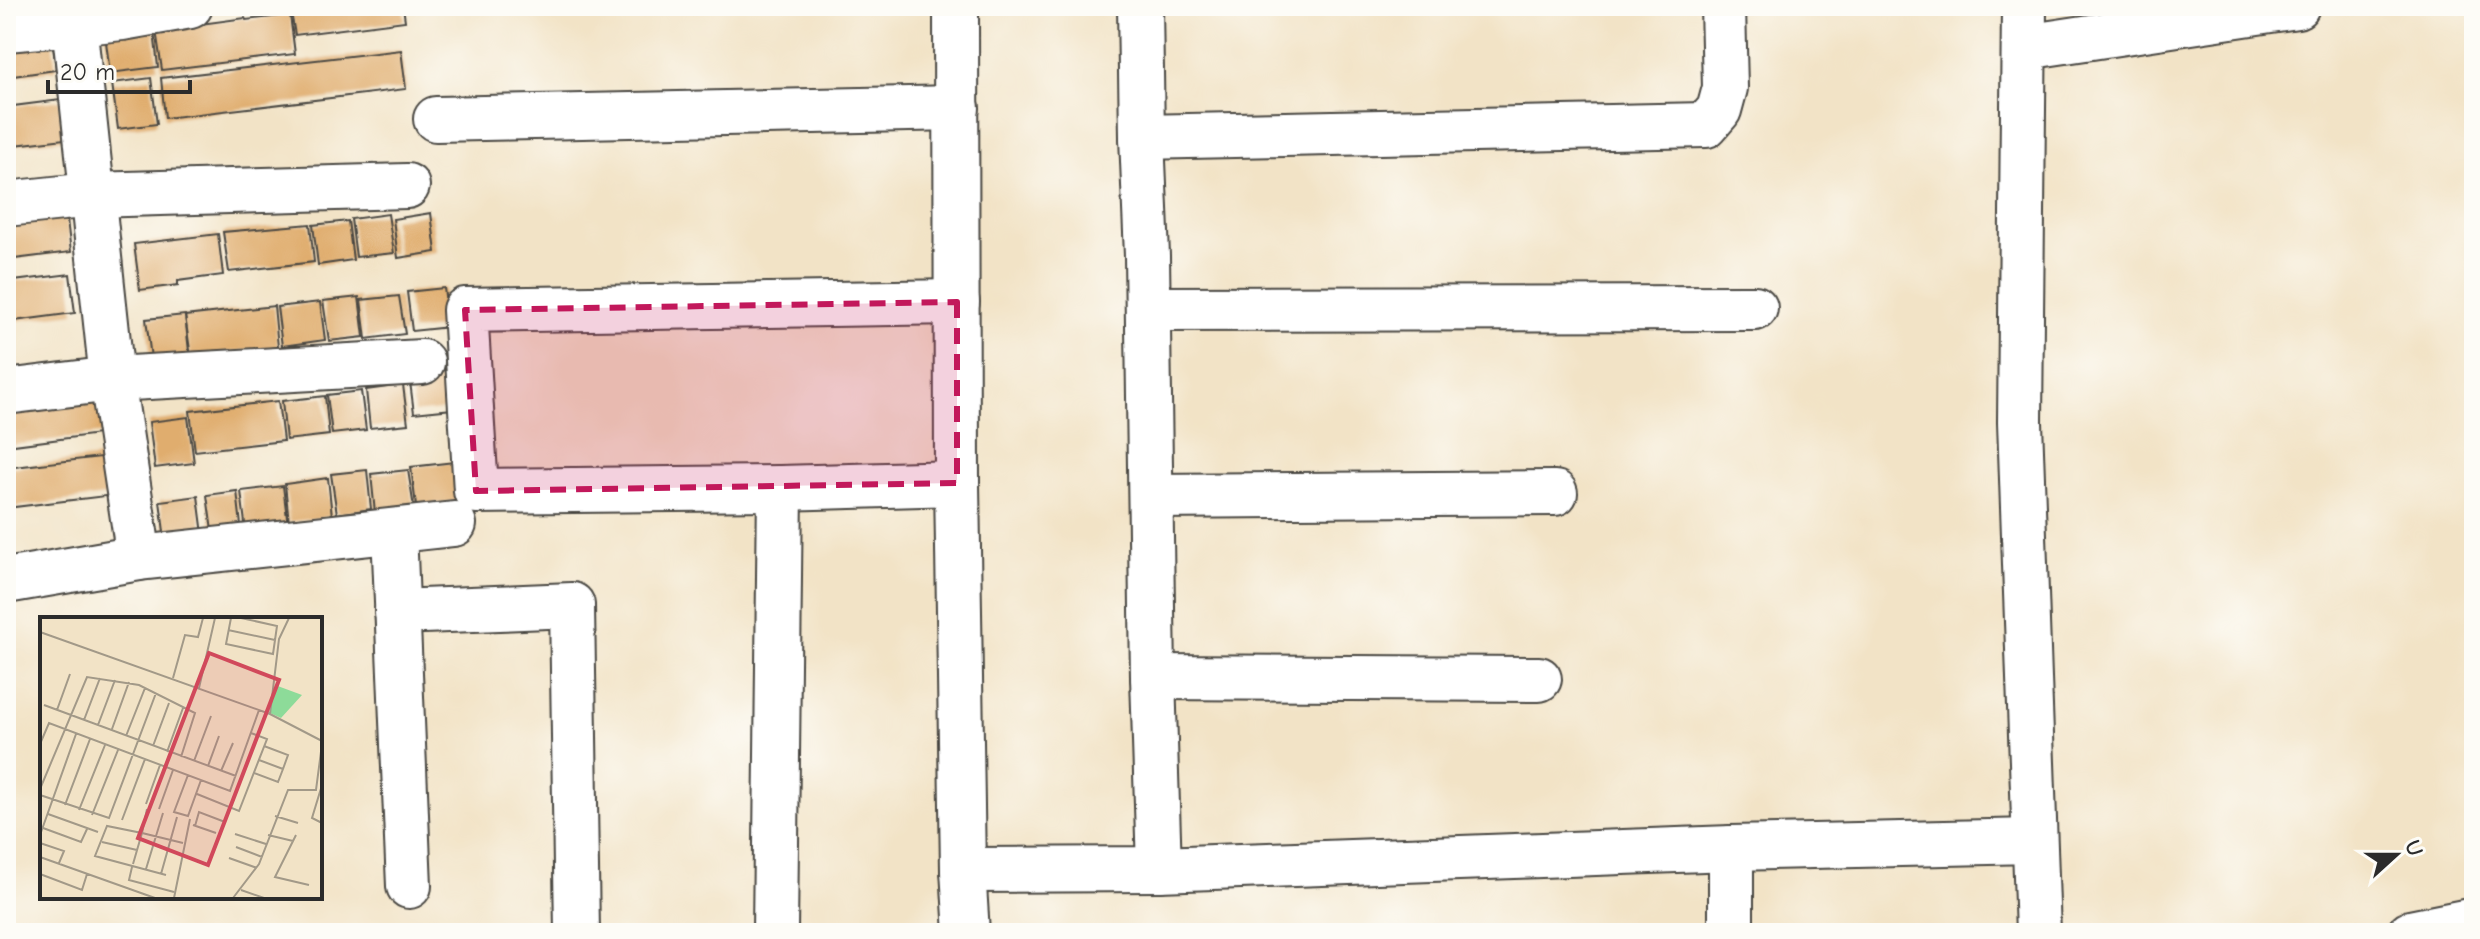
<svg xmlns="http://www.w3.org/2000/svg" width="2480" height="939" font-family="'Comic Neue',sans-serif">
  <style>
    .building { fill: #e0ad6e }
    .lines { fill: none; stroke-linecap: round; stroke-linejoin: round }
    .minor-casing { stroke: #494742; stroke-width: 48 }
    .minor { stroke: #fff; stroke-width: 44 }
    .marked { fill: #c2185b; fill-opacity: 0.2; stroke: #c2185b; stroke-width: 6; stroke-dasharray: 16 10; stroke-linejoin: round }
    .inset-road { fill: none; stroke: #a29988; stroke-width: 2 }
    .view { fill: #d1495b; fill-opacity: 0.15; stroke: #d1495b; stroke-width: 4 }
    .inset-edge { fill: none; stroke: #2b2b2b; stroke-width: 4 }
  </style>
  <rect width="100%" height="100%" fill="#fdfcf7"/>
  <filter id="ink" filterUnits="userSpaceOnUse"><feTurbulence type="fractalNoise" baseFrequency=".0125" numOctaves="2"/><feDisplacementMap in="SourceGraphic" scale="16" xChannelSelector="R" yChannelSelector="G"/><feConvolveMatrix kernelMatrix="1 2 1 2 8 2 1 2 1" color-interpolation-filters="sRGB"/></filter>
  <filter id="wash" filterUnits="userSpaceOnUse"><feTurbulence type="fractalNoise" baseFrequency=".006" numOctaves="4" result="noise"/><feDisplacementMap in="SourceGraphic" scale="32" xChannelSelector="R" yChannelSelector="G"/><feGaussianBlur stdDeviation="1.8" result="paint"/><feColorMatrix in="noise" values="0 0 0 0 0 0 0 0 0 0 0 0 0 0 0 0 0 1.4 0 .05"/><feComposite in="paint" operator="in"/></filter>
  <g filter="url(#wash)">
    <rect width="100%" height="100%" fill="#f2e3c6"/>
    <g id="blocks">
      <!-- building -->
      <g class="building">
        <polygon points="290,6 403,6 405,21 295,35"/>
        <polygon points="290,15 295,54 162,70 156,30 245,18 246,20"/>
        <polygon points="104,26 154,31 158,67 110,73"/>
        <polygon points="51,31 56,70 6,77 6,37"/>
        <polygon points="401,50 406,89 165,118 161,78"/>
        <polygon points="151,78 157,124 118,129 112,83"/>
        <polygon points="60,100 65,139 6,146 6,107"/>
        <polygon points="66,213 71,252 6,260 6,221"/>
        <polygon points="431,213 436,252 398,258 393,219"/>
        <polygon points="388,214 394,253 356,257 351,219"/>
        <polygon points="348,221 353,260 318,265 313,225"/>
        <polygon points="310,224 314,262 229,272 223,232"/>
        <polygon points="218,234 223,275 178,281 178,285 140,290 134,244"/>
        <polygon points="70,274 75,313 6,322 6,282"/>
        <polygon points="444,288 449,327 412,331 407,292"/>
        <polygon points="399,296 405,334 366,339 361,300"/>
        <polygon points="359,297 364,337 329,341 323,301"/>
        <polygon points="320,302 325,340 282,346 277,307"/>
        <polygon points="274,306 278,347 191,357 185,316"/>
        <polygon points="185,315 190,361 152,366 146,319"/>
        <polygon points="447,370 452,409 414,413 409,374"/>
        <polygon points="403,385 408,424 370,428 366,390"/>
        <polygon points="361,391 366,430 332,434 327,395"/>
        <polygon points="102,394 107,433 6,446 6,405"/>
        <polygon points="325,396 329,435 286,440 282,401"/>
        <polygon points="278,401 283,441 195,451 190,411"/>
        <polygon points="188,417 194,463 155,468 149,422"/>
        <polygon points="109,456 114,495 6,508 6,468"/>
        <polygon points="463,461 468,500 416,506 411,467"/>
        <polygon points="367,470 371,509 337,514 331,474"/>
        <polygon points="408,470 414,508 375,513 371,474"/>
        <polygon points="328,478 332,516 289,522 285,484"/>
        <polygon points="283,486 288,526 246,531 241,491"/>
        <polygon points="237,491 242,534 213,538 207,495"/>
        <polygon points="198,496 204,542 166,547 160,501"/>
      </g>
    </g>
  </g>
  <g filter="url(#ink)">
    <use href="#blocks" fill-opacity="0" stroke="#494742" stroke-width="2"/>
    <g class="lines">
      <defs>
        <g id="minor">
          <polyline points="72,6 74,23 122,18 190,6"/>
          <polyline points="956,6 957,483 963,870 1159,869 1731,848 2033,841"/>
          <polyline points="1140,6 1142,137 1147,256 1153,677 1159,869"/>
          <polyline points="2024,6 2020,422 2038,933"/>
          <polyline points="6,29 74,23 112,379 139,558"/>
          <polyline points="2025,47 2297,6"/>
          <polyline points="436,119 957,108"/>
          <polyline points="1142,137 1706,125 1719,110 1725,88 1723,6"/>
          <polyline points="6,204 91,195 407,186"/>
          <polyline points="1148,309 1755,308"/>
          <polyline points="6,392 112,379 422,362"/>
          <polyline points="957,483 780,488 476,491 465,310 957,302"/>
          <polyline points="1151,496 1555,493"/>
          <polyline points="394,531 409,886"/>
          <polyline points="6,581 139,558 454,524"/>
          <polyline points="397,612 572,605 577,933"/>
          <polyline points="1153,677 1539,679"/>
          <polyline points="1731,848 1731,933"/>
          <polyline points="963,870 967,933"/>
          <polyline points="775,933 780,488"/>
          <polyline points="2410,933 2474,920"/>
        </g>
      </defs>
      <!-- minor casing -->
      <use href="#minor" class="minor-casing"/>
      <!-- minor -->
      <use href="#minor" class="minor"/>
    </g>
  </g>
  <!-- marked area -->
  <path class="marked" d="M957,302V483L476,491L465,310Z"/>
  <!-- overview -->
  <g transform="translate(40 617)">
    <rect width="282" height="282" fill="#f2e3c6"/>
    <path d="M235,68L262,78L241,101L230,96Z" fill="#8ddb99"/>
    <path class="inset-road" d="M191,1L186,27L233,37L237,9L201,1M188,13L235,23M0,15L230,97L282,124M133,61L145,18L158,20L163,1M159,71L175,1M4,88L196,159M17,93L30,57M230,97L239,22L249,1M44,103L60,61M58,108L75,63M72,112L89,65M86,119L105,71M0,127L9,106L190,174L219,93M113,129L129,86M127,135L143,91M219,143L243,152M154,144L171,99M168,149L179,119M181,154L193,126M214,156L238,165L243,152L248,138L224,129M148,158L134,195L148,199L161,163M282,168L272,201L282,206M0,172L47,60L99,68L155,96L141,140M157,177L199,194L227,122L211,116M0,178L69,201L116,76M106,187L120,148M25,188L50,122M107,192L102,216L67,209L55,239L126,258M119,192L133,153M39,193L65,128M8,197L58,215M52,198L78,133M235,199L258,206M82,203L105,142M153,208L176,216M155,209L159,195L185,205M3,211L41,225L47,212M195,217L226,227M0,218L36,117M228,218L253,224M256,218L235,260L269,268M62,225L97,233M0,226L24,234L19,246M196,230L222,240M0,240L115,281M189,241L217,251M93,247L102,216L143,226M92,250L89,263L134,275M106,252L123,196M0,257L42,273L47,257M121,257L137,200M201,273L224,281M134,281L150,202M193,281L219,247L248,173H276L282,127"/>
    <path class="view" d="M169,36L239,63L168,248L98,221Z"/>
    <rect width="282" height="282" class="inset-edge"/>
  </g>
  <!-- margin -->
  <rect width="2480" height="939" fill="none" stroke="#fdfcf7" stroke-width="32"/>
  <!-- north arrow -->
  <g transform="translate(2396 855) rotate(69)" stroke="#fdfcf7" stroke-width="6" paint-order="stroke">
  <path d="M0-6L14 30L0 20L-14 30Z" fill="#2b2b2b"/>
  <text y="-12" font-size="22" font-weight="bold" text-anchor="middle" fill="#2b2b2b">U</text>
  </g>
  <!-- scale -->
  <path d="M48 80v12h142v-12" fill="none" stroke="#2b2b2b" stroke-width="4"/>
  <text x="60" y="80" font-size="24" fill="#2b2b2b" stroke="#fdfcf7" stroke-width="6" paint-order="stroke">20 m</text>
</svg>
